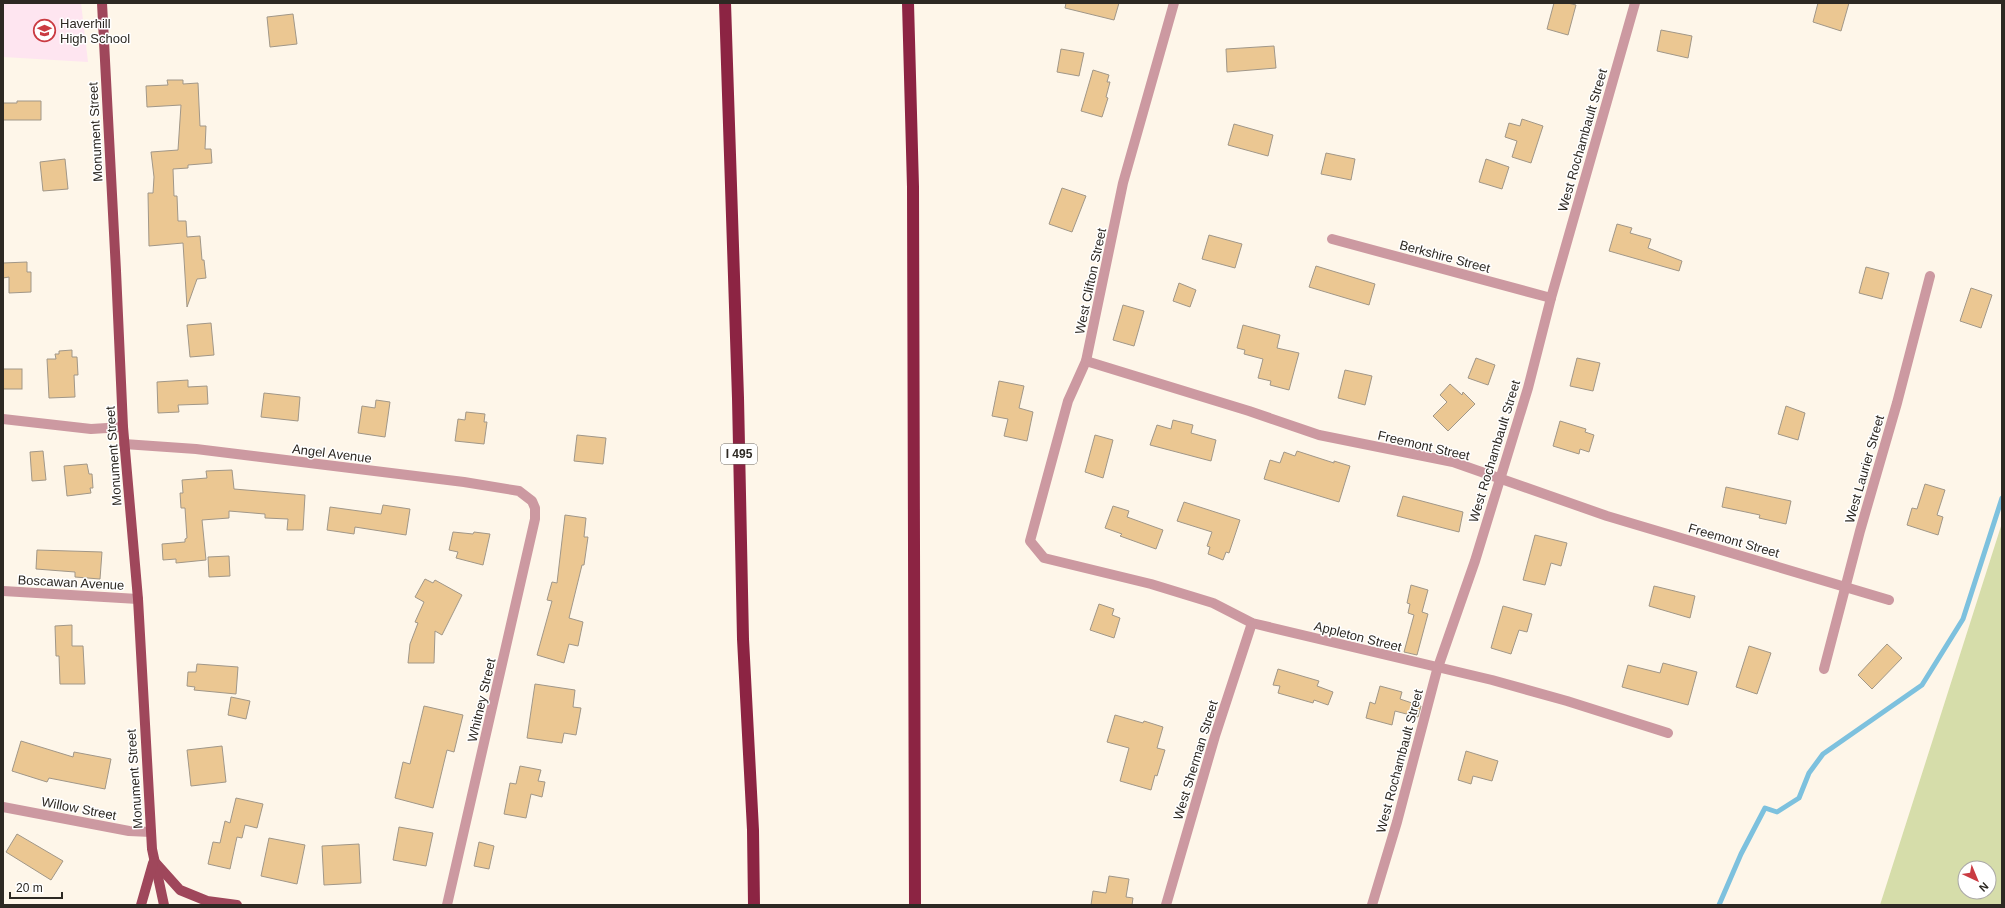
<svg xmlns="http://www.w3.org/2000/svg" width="2005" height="908" font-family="Helvetica,sans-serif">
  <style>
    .education { fill: #fee5f0 }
    .green { fill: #d6ddaa; fill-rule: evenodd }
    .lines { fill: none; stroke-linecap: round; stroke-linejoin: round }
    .stream { stroke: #7dc1de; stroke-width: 5 }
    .building { fill: #ebc792; stroke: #a19788 }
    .minor { stroke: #cc99a1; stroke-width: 10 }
    .major { stroke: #9f475b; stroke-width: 10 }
    .highway { stroke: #8c2443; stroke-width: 12 }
    .labels { text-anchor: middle; stroke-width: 3; stroke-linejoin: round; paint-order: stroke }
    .shield { fill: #fff; stroke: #6c6965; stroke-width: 1 }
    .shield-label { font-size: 12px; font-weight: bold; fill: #2d2923 }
    .poi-label { font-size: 13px; fill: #2d2923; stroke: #fff; text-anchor: start }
    .street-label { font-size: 13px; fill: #2d2923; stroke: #fff }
  </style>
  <rect width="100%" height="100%" fill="#fef6e9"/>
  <!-- education -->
  <polygon class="education" points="3,3 81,3 88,62 3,57"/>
  <!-- green -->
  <path class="green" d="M2002,523V905H1880ZM1965,868H1989V892H1965Z"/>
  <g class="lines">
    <!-- stream -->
    <polyline class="stream" points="1719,905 1741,854 1765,808 1777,812 1799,798 1809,773 1823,754 1922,685 1963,619 2002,498"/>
  </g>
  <!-- building -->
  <g class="building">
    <polygon points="1066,3 1119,3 1114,20 1065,8"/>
    <polygon points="1554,3 1568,3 1576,5 1568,35 1547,29"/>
    <polygon points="1818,3 1849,3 1841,31 1813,22"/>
    <polygon points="293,14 297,44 270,47 267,17"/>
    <polygon points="1661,30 1692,36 1688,58 1657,51"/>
    <polygon points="1274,46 1276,68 1227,72 1226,49"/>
    <polygon points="1061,49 1084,53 1079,76 1057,72"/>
    <polygon points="1093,70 1109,75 1107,82 1110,82 1106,97 1108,98 1102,117 1081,111"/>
    <polygon points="167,80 183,80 183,84 198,83 200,126 206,126 205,149 211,149 212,163 188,165 188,168 173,169 174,196 177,196 178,221 186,221 187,237 200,236 202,260 204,260 206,278 197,279 187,307 183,243 149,246 148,193 153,193 154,177 151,152 178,150 181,105 147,107 146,86 168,85"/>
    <polygon points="17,101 41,101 41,120 3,120 3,103 17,103"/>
    <polygon points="1522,119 1543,126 1531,163 1512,157 1517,141 1505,137 1509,123 1520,126"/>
    <polygon points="1234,124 1273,135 1268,156 1228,145"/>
    <polygon points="1326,153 1355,159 1351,180 1321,174"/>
    <polygon points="65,159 68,189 43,191 40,162"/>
    <polygon points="1486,159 1509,167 1502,189 1479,182"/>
    <polygon points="1062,188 1086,196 1072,232 1049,224"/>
    <polygon points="1617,224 1632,228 1630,233 1651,239 1648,248 1682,261 1679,271 1609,251"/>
    <polygon points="1209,235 1242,244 1235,268 1202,259"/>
    <polygon points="27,262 27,272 31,272 31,292 9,293 9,277 3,278 3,263"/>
    <polygon points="1316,266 1375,284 1369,305 1309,287"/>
    <polygon points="1866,267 1889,273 1882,299 1859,293"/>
    <polygon points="1179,283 1196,290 1190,307 1173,301"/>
    <polygon points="1971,288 1992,295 1981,328 1960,321"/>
    <polygon points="1123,305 1144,311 1134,346 1113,340"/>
    <polygon points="211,323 214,355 190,357 187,325"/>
    <polygon points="1243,325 1280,335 1277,348 1299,353 1289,390 1270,385 1271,381 1258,378 1263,359 1244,354 1245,350 1237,348"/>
    <polygon points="72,350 72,357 77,357 78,375 74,375 75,397 49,398 47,359 56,359 55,354 59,354 59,351"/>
    <polygon points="1476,358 1495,365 1488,385 1468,378"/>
    <polygon points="1577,358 1600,363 1593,391 1570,386"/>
    <rect x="3" y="369" width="19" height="20"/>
    <polygon points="1345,370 1372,376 1365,405 1338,398"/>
    <polygon points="188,380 188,387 207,386 208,404 178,405 179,412 158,413 157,382"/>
    <polygon points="999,381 1024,386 1019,408 1033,412 1027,441 1004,436 1008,419 992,416"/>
    <polygon points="1450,384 1462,395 1463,392 1475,404 1448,431 1433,416 1447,402 1440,395"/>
    <polygon points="264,393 300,397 298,421 261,417"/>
    <polygon points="376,400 390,402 385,437 358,433 362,406 375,408"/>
    <polygon points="1786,406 1805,413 1798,440 1778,434"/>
    <polygon points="466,412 485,414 484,422 487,422 484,444 455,441 458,419 465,420"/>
    <polygon points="1173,420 1193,425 1191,433 1216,440 1211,461 1150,445 1157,425 1171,429"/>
    <polygon points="1560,421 1586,429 1585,432 1594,435 1589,452 1580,449 1579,454 1553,446"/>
    <polygon points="577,435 606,438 603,464 574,461"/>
    <polygon points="1095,435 1113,440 1103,478 1085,472"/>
    <polygon points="43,451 46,480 32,481 30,452"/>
    <polygon points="1297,451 1334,463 1334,461 1350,466 1339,502 1264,479 1270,460 1280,463 1284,452 1295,456"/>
    <polygon points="87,464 89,474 92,474 93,488 90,488 91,493 67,496 64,466"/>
    <polygon points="232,470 234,489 305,495 303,530 287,530 288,519 265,518 265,514 229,511 229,518 202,520 206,560 176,563 176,559 163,560 162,544 185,542 185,539 187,538 185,508 181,508 180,493 183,493 182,480 207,478 206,471"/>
    <polygon points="1925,484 1945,490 1937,515 1943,517 1938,535 1907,525 1912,508 1917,509"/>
    <polygon points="1726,487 1791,501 1786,524 1759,518 1760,515 1722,507"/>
    <polygon points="1403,496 1463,512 1459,532 1397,516"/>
    <polygon points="1184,502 1240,520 1229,553 1226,552 1223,560 1208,554 1210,547 1207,546 1212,532 1177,521"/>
    <polygon points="383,505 410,509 406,535 355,527 354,534 327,530 330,507 381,514"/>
    <polygon points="1113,506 1129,511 1127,517 1163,530 1156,549 1120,536 1122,534 1105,528"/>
    <polygon points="565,515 586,518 584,537 588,537 584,565 582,565 569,618 583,622 578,646 569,644 564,663 537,655 552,601 547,600 552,582 557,583"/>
    <polygon points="453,532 473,534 474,532 490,534 483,565 456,558 458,552 449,550"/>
    <polygon points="1535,535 1567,543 1561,566 1551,563 1545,585 1523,580"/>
    <polygon points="37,550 102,552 100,579 75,577 75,572 36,569"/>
    <polygon points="229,556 230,576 209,577 208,557"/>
    <polygon points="425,579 433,583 435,580 462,595 442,635 435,631 434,663 408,663 410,644 418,623 415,622 424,602 415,597"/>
    <polygon points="1411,585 1428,590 1422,612 1428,614 1417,655 1404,652 1414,615 1408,613 1410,604 1407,603"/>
    <polygon points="1654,586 1695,596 1690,618 1649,606"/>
    <polygon points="1099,604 1114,609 1112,615 1120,618 1114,638 1090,630"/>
    <polygon points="1503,606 1532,614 1527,632 1519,630 1511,654 1491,648"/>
    <polygon points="72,625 72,646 83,646 85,684 60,684 59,656 56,656 55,626"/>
    <polygon points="1887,644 1902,658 1872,689 1858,675"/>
    <polygon points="1749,646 1771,653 1757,694 1736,687"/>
    <polygon points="1663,663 1697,672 1688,705 1622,687 1628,665 1660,673"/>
    <polygon points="197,664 238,667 236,694 194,690 195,687 187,686 188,672 196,672"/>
    <polygon points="1278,669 1319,681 1317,686 1333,692 1328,705 1314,700 1313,703 1278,693 1280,686 1273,685"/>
    <polygon points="535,684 575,690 573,707 581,708 576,735 564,733 562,743 527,738"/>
    <polygon points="1380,686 1402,692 1400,699 1421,706 1418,717 1395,711 1392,725 1366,718 1370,702 1375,704"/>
    <polygon points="231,697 250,701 246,719 228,715"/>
    <polygon points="424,706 463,715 454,752 447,750 433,808 395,798 403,762 410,764"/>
    <polygon points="1115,715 1143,723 1144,721 1163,727 1157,748 1165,750 1157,776 1155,775 1151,790 1120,781 1129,748 1107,742"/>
    <polygon points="21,741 73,757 74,752 111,759 105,789 49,778 47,782 12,771"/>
    <polygon points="222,746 226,782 191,786 187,750"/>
    <polygon points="1466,751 1498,761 1492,781 1473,776 1471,784 1458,780"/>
    <polygon points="520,766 541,770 538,781 545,782 542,797 531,794 526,818 504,814 510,783 516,784"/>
    <polygon points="236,798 263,804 257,828 245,825 242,838 237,837 230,869 208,864 213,842 220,843 225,821 230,823"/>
    <polygon points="399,827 433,833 426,866 393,860"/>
    <polygon points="17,834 63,861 51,880 6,852"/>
    <polygon points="269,838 305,845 297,884 261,876"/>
    <polygon points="479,842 494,846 489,869 474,866"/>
    <polygon points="359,844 361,883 324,885 322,846"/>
    <polygon points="1109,876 1129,879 1126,897 1133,898 1132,905 1091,905 1093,891 1106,893"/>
  </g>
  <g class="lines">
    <!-- minor -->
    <g class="minor">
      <polyline points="1174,3 1123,183 1086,361 1068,401 1030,541 1044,558 1151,584 1213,603 1252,623 1492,680 1567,701 1668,733"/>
      <polyline points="1332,239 1551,298"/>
      <polyline points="1086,361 1249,411 1319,435 1453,462 1607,516 1889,600"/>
      <polyline points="3,419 91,429 123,427"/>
      <polyline points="124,444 196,449 464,482 519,491 532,501 535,508 535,519 447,905"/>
      <polyline points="3,591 138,599"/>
      <polyline points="1824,669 1860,531 1897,403 1930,276"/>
      <polyline points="3,807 129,831 151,832"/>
      <polyline points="1166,905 1215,736 1252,623"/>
      <polyline points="1372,905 1397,822 1437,670 1475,561 1528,388 1551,298 1635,3"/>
    </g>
    <!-- major -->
    <g class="major">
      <polyline points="102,3 116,271 123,427 138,599 152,849 164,905"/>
      <polyline points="154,861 180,890 207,901 237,905"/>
      <polyline points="141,905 153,863"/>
    </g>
    <!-- highway -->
    <g class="highway">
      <polyline points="725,3 738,398 743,639 753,830 754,905"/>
      <polyline points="908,3 913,187 915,905"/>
    </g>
  </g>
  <!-- icons -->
  <defs>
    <symbol id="school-ring" viewBox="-11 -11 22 22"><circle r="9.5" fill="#fff" stroke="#ca3b42" stroke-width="1.5"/><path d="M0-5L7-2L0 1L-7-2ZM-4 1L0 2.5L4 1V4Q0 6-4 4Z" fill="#ca3b42"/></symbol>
  </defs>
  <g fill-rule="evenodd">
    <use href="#school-ring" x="32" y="18" width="25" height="25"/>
  </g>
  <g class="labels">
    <!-- shield labels -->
    <rect class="shield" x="721" y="444" width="36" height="20" rx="3"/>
    <g class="shield-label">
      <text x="739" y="458">I 495</text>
    </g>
    <!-- poi labels -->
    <g class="poi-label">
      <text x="60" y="28">Haverhill<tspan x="60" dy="15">High School</tspan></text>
    </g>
    <!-- street labels -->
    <g class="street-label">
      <text transform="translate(95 132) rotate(-93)" y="5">Monument Street</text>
      <text transform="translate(1582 140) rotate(-74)" y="5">West Rochambault Street</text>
      <text transform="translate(1445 256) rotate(15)" y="5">Berkshire Street</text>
      <text transform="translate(1090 281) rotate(-78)" y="5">West Clifton Street</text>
      <text transform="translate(1424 445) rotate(13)" y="5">Freemont Street</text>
      <text transform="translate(1494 451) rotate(-73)" y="5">West Rochambault Street</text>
      <text transform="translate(332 453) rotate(7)" y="5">Angel Avenue</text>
      <text transform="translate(113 456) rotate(-94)" y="5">Monument Street</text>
      <text transform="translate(1864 469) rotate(-74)" y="5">West Laurier Street</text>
      <text transform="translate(1734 540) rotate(16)" y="5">Freemont Street</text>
      <text transform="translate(71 582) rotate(3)" y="5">Boscawan Avenue</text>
      <text transform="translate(1358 636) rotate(14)" y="5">Appleton Street</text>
      <text transform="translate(481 700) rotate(-77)" y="5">Whitney Street</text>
      <text transform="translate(1195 760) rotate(-73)" y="5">West Sherman Street</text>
      <text transform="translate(1399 761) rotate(-75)" y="5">West Rochambault Street</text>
      <text transform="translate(134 779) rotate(-94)" y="5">Monument Street</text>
      <text transform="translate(79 808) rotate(11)" y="5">Willow Street</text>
    </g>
  </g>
  <!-- border -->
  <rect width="2005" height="908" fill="none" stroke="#2d2923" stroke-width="8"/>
  <!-- north arrow -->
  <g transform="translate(1977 880) rotate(136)"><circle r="19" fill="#ffffff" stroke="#aba9a7"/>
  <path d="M0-3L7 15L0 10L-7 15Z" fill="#ca3b42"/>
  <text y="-6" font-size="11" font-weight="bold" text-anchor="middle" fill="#2d2923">N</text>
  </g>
  <!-- scale -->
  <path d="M10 892v6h52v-6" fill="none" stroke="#2d2923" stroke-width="2"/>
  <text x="16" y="892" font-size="12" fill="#2d2923" stroke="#ffffff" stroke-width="3" paint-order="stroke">20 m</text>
</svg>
